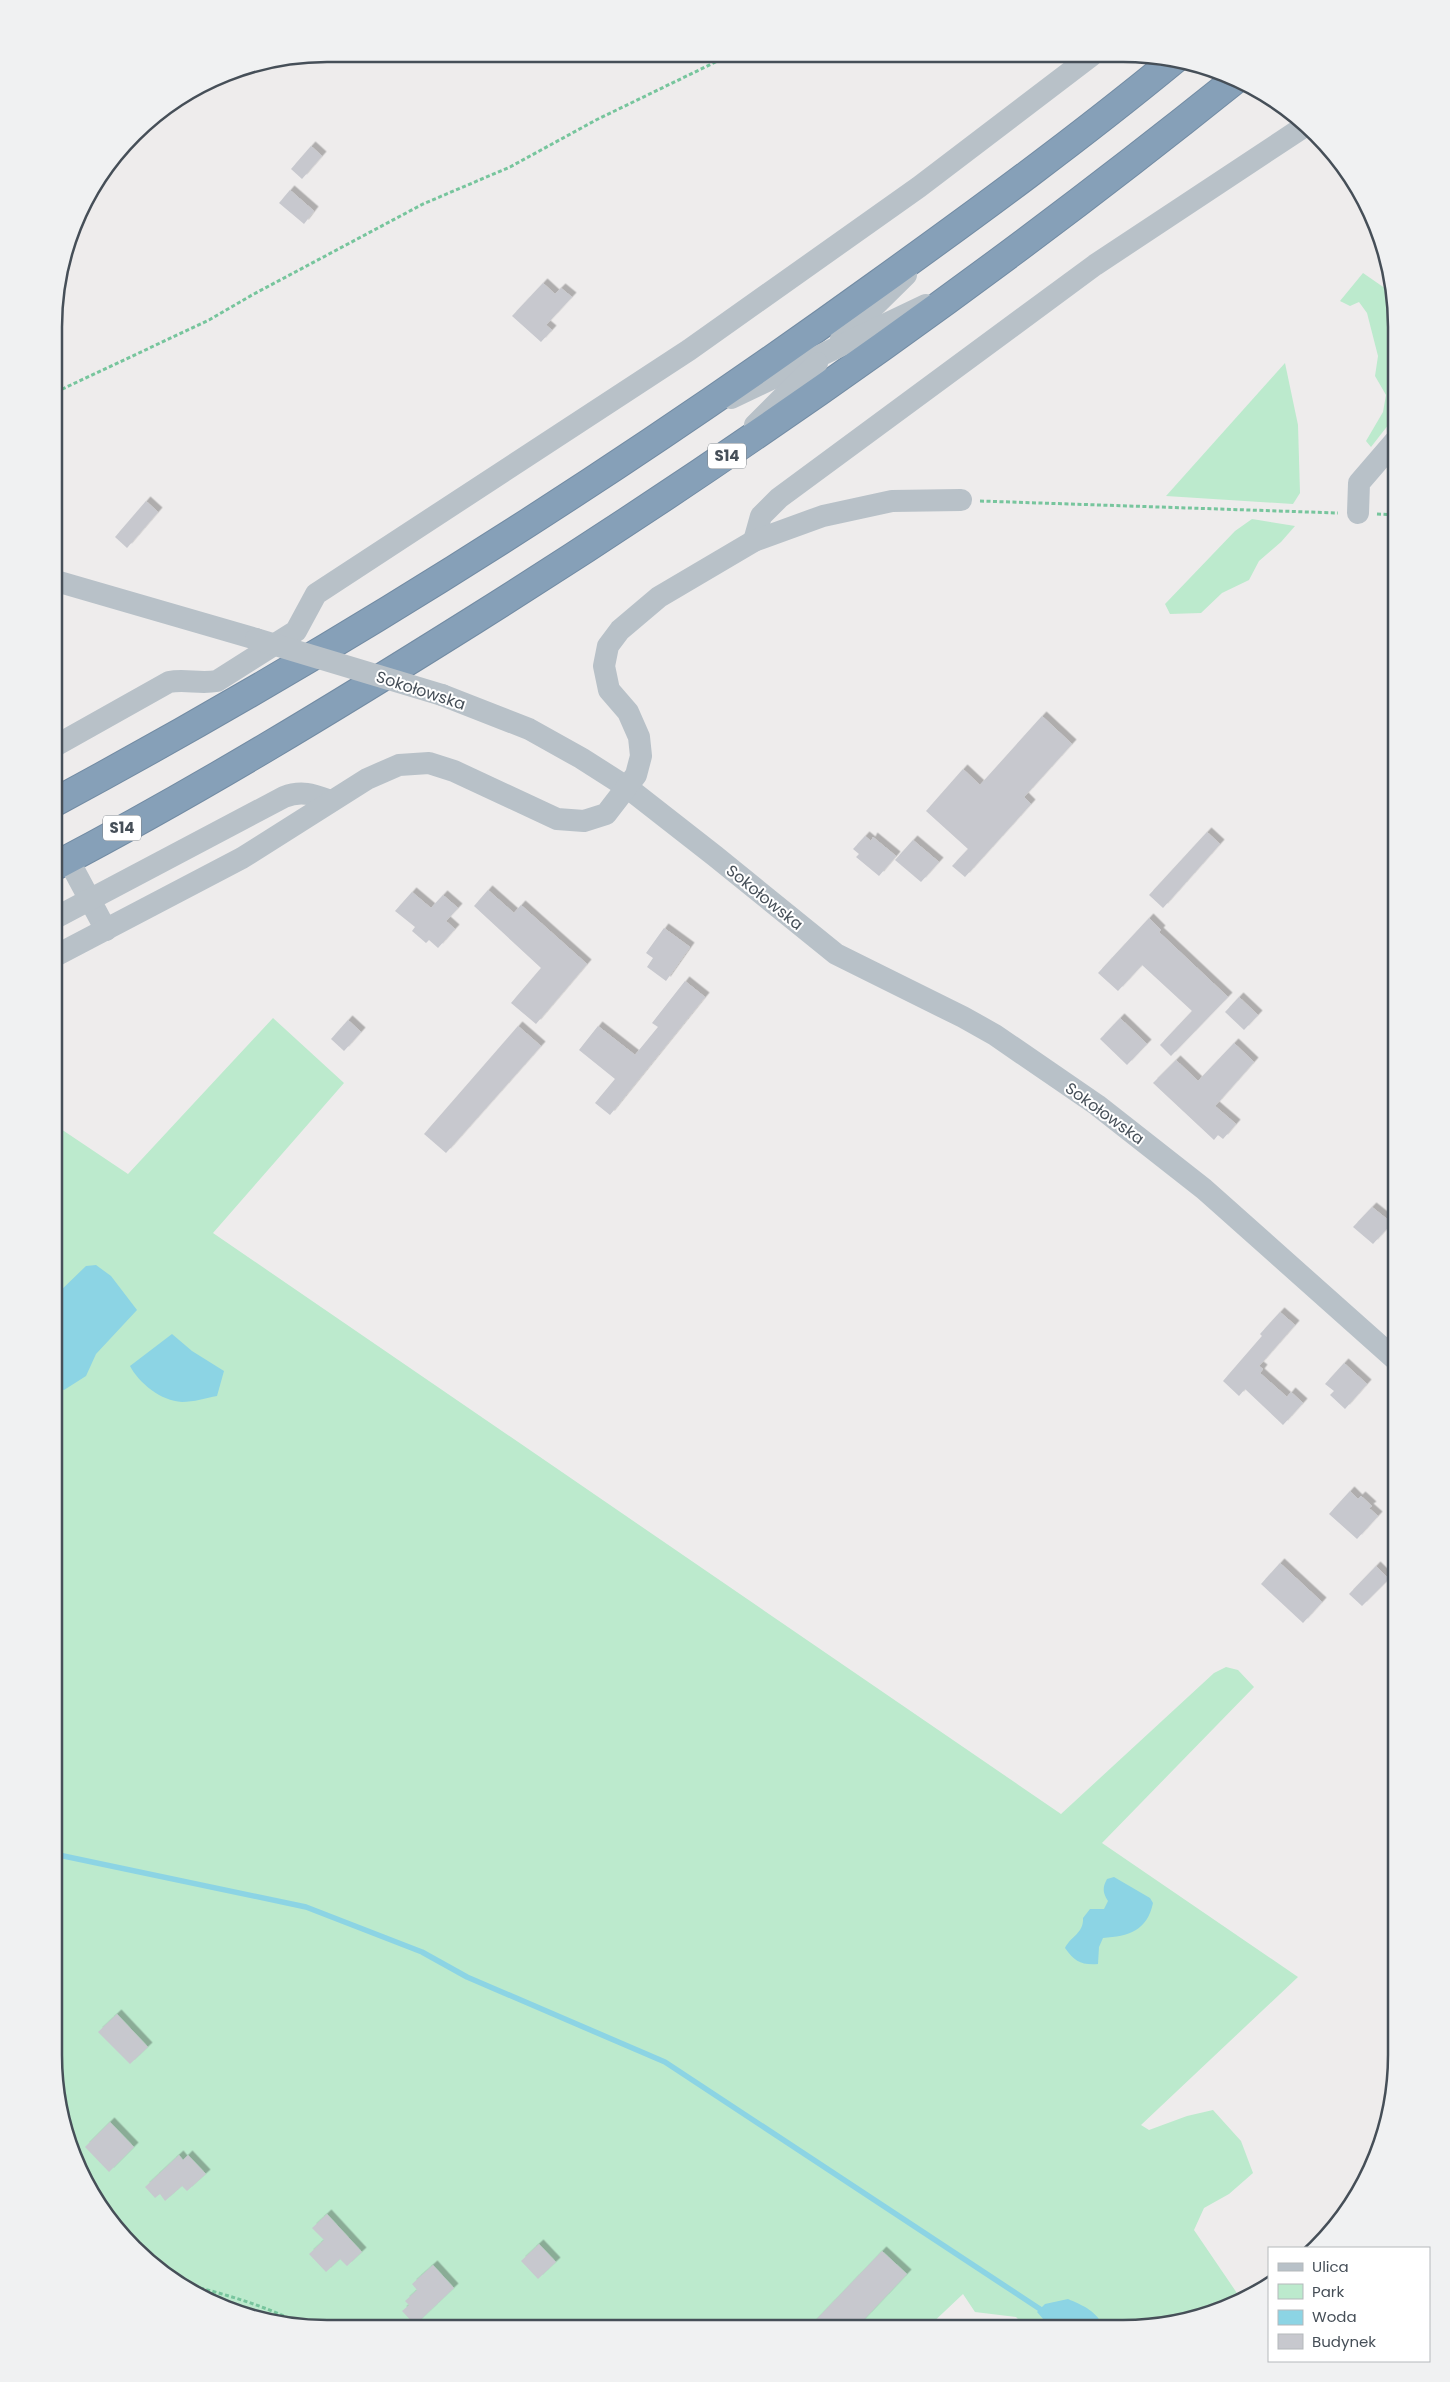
<svg xmlns="http://www.w3.org/2000/svg" width="1450" height="2382" font-family="Poppins,sans-serif">
  <style>
    .green { fill: #bceacd }
    .water { fill: #8cd4e4 }
    .lines { fill: none; stroke-linecap: round; stroke-linejoin: round }
    .stream { stroke: #8cd4e4; stroke-width: 5.5 }
    .building { fill: #c7c8ce; filter: url(#shadow) }
    .highway-casing { stroke: #728ba3; stroke-width: 30 }
    .path { stroke: #77c59d; stroke-width: 3; stroke-dasharray: 4 2.5; stroke-linecap: butt }
    .minor { stroke: #b8c1c8; stroke-width: 22 }
    .highway { stroke: #86a0b8; stroke-width: 28 }
    .minor-bridge { stroke: #b8c1c8; stroke-width: 22 }
    .labels { text-anchor: middle; stroke-width: 4; stroke-linejoin: round; paint-order: stroke }
    .shield { fill: #fff; stroke: #7e848a; stroke-width: 1 }
    .shield-label { font-size: 15px; font-weight: bold; fill: #464f58 }
    .street-label { font-size: 16px; fill: #464f58; stroke: #fff }
    .rim { fill: none; stroke: #464f58; stroke-width: 2.5 }
  </style>
  <defs>
    <filter id="shadow"><feDropShadow dx="4.5" dy="-4.5" stdDeviation="0" flood-color="#0004"/></filter>
  </defs>
  <rect width="100%" height="100%" fill="#eeecec"/>
  <!-- green -->
  <g class="green">
    <polygon points="1363,273 1389,291 1396,328 1396,415 1371,447 1366,441 1383,412 1386,395 1375,376 1378,356 1367,313 1359,302 1350,306 1340,301"/>
    <polygon points="1285,363 1298,425 1300,493 1293,504 1166,496"/>
    <polygon points="1252,519 1295,526 1281,542 1259,561 1249,580 1222,593 1201,613 1170,614 1165,604 1235,531"/>
    <polygon points="273,1018 344,1083 213,1233 1061,1814 1214,1673 1226,1667 1238,1670 1254,1687 1102,1843 1298,1977 1141,2125 1149,2130 1187,2116 1213,2110 1241,2141 1253,2173 1229,2194 1204,2208 1194,2230 1241,2299 1227,2308 1123,2328 1027,2328 1016,2317 975,2312 963,2294 927,2328 292,2326 223,2308 161,2272 110,2221 74,2159 54,2054 55,1125 128,1174"/>
  </g>
  <!-- water -->
  <g class="water">
    <polygon points="96,1265 111,1276 137,1310 96,1354 86,1376 64,1390 55,1385 55,1296 86,1266"/>
    <path d="M172,1334L192,1351L224,1371L217,1396C206,1398 194,1402 182,1402C161,1401 139,1383 130,1366Z"/>
    <path d="M1114,1877L1150,1898L1153,1903C1147,1931 1129,1936 1103,1938L1099,1947L1098,1964C1081,1965 1075,1962 1065,1948C1071,1936 1084,1933 1083,1918L1090,1909H1104L1108,1901C1103,1893 1102,1888 1107,1879Z"/>
    <path d="M1068,2299C1082,2305 1099,2312 1103,2328H1051L1037,2312L1045,2304Z"/>
  </g>
  <g class="lines">
    <!-- stream -->
    <polyline class="stream" points="54,1854 306,1907 422,1952 467,1977 665,2062 1046,2313"/>
  </g>
  <!-- building -->
  <g class="building">
    <polygon points="311,146 322,156 302,179 291,169"/>
    <polygon points="290,190 314,211 304,224 279,203"/>
    <polygon points="543,283 555,294 561,288 572,297 546,325 552,330 541,342 512,316"/>
    <polygon points="146,501 158,512 127,548 115,537"/>
    <polygon points="1042,716 1072,744 1024,797 1031,804 965,877 952,866 968,849 926,811 963,769 980,785"/>
    <polygon points="1207,832 1220,844 1163,908 1149,895"/>
    <polygon points="865,836 871,841 873,837 896,856 879,876 856,857 859,854 853,849"/>
    <polygon points="913,840 939,862 921,882 895,860"/>
    <polygon points="488,890 514,913 521,905 587,964 536,1024 511,1003 541,968 474,906"/>
    <polygon points="412,892 431,908 443,895 458,908 446,921 455,929 438,948 429,940 426,943 412,931 415,927 395,911"/>
    <polygon points="1149,918 1161,930 1159,932 1228,997 1171,1056 1160,1045 1192,1011 1142,965 1118,991 1098,973"/>
    <polygon points="664,928 690,947 666,981 647,967 653,958 646,953"/>
    <polygon points="685,981 705,997 610,1115 595,1103 615,1079 579,1050 598,1026 635,1055 658,1027 652,1023"/>
    <polygon points="1239,997 1258,1015 1244,1030 1225,1012"/>
    <polygon points="1120,1018 1147,1044 1127,1065 1100,1039"/>
    <polygon points="348,1020 361,1032 344,1051 331,1039"/>
    <polygon points="518,1026 541,1046 446,1153 424,1134"/>
    <polygon points="1234,1043 1254,1062 1215,1106 1236,1124 1223,1139 1218,1135 1214,1140 1153,1083 1176,1060 1198,1081"/>
    <polygon points="1372,1207 1392,1223 1373,1244 1353,1227"/>
    <polygon points="1280,1312 1295,1325 1259,1366 1263,1369 1260,1373 1287,1397 1291,1392 1303,1403 1283,1425 1245,1389 1239,1396 1223,1381 1262,1336 1260,1334"/>
    <polygon points="1344,1363 1367,1384 1345,1409 1330,1395 1334,1391 1325,1384"/>
    <polygon points="1350,1491 1358,1499 1361,1496 1372,1506 1369,1508 1378,1516 1357,1539 1329,1514"/>
    <polygon points="1280,1563 1322,1602 1303,1623 1261,1584"/>
    <polygon points="1376,1566 1389,1579 1362,1606 1349,1594"/>
    <polygon points="117,2014 148,2047 130,2064 98,2032"/>
    <polygon points="110,2122 134,2147 109,2172 85,2147"/>
    <polygon points="179,2155 183,2160 188,2155 206,2174 187,2191 182,2186 165,2201 160,2194 155,2198 145,2187"/>
    <polygon points="327,2214 362,2252 347,2266 340,2259 326,2272 309,2254 324,2240 312,2228"/>
    <polygon points="539,2244 556,2262 538,2279 521,2261"/>
    <polygon points="882,2251 907,2274 856,2328 809,2327"/>
    <polygon points="433,2265 454,2288 415,2325 402,2311 409,2305 405,2301 417,2290 412,2284"/>
  </g>
  <g class="lines">
    <defs>
      <g id="highway">
        <path d="M55,802C341,648 615,474 878,284C978,212 1078,139 1174,60"/>
        <path d="M55,866C198,791 337,706 474,620C738,454 992,275 1236,79"/>
      </g>
    </defs>
    <!-- highway casing -->
    <use href="#highway" class="highway-casing"/>
    <!-- path -->
    <g class="path">
      <polyline points="56,392 209,320 252,295 423,204 510,167 596,120 730,55"/>
      <polyline points="980,501 1338,513"/>
      <polyline points="1377,514 1396,515"/>
      <path d="M181,2283C224,2294 265,2305 304,2326"/>
    </g>
    <!-- minor -->
    <g class="minor">
      <polyline points="841,339 906,275"/>
      <polyline points="731,398 926,305"/>
      <polyline points="755,425 817,363"/>
      <polyline points="1358,513 1359,483 1396,440"/>
      <polyline points="754,541 761,516 779,498 1095,265 1305,126"/>
      <polyline points="56,581 256,639"/>
      <polyline points="442,695 529,729 581,758 628,788 715,856 836,954 963,1017 995,1035 1097,1105 1204,1189 1396,1360"/>
      <path d="M55,746L169,682C185,679 200,684 217,681L296,631L316,594L689,350L919,187L1091,56"/>
      <polyline points="68,859 106,930"/>
      <path d="M55,918L284,797C302,790 314,795 331,801"/>
      <polyline points="55,956 242,858 367,779 399,765 429,763 454,771 557,819 584,821 606,814 636,775 641,756 639,737 628,712 609,690 604,666 608,646 620,630 659,597 754,541 823,516 892,501 961,500"/>
    </g>
    <!-- highway -->
    <use href="#highway" class="highway"/>
    <!-- minor-bridge -->
    <polyline class="minor-bridge" points="256,639 442,695"/>
  </g>
  <g class="labels">
    <!-- shield labels -->
    <g class="shield">
      <rect x="708" y="443.5" width="38" height="25" rx="4"/>
      <rect x="103" y="815.5" width="38" height="25" rx="4"/>
    </g>
    <g class="shield-label">
      <text x="727" y="461">S14</text>
      <text x="122" y="833">S14</text>
    </g>
    <!-- street labels -->
    <g class="street-label">
      <text transform="translate(421 690) rotate(18)" y="6">Sokołowska</text>
      <text transform="translate(765 897) rotate(39)" y="6">Sokołowska</text>
      <text transform="translate(1105 1113) rotate(36)" y="6">Sokołowska</text>
    </g>
  </g>
  <!-- crop -->
  <path d="M0 0H1450V2382H0ZM327 62H1123A265 265 0 0 1 1388 327V2055A265 265 0 0 1 1123 2320H327A265 265 0 0 1 62 2055V327A265 265 0 0 1 327 62Z" fill="#f0f1f2" fill-rule="evenodd"/>
  <path class="rim" d="M327 62H1123A265 265 0 0 1 1388 327V2055A265 265 0 0 1 1123 2320H327A265 265 0 0 1 62 2055V327A265 265 0 0 1 327 62Z"/>
  <!-- legend -->
  <rect x="1268" y="2247" width="162" height="115" fill="#ffffff" stroke="#b5b9bc"/>
  <rect x="1278" y="2263" width="25" height="8" fill="#b8c1c8" stroke="#b5b9bc"/>
  <text x="1312" y="2272" font-size="15" fill="#464f58">Ulica</text>
  <rect x="1278" y="2284" width="25" height="15" fill="#bceacd" stroke="#b5b9bc"/>
  <text x="1312" y="2297" font-size="15" fill="#464f58">Park</text>
  <rect x="1278" y="2310" width="25" height="15" fill="#8cd4e4" stroke="#b5b9bc"/>
  <text x="1312" y="2322" font-size="15" fill="#464f58">Woda</text>
  <rect x="1278" y="2334" width="25" height="15" fill="#c7c8ce" stroke="#b5b9bc"/>
  <text x="1312" y="2347" font-size="15" fill="#464f58">Budynek</text>
</svg>
